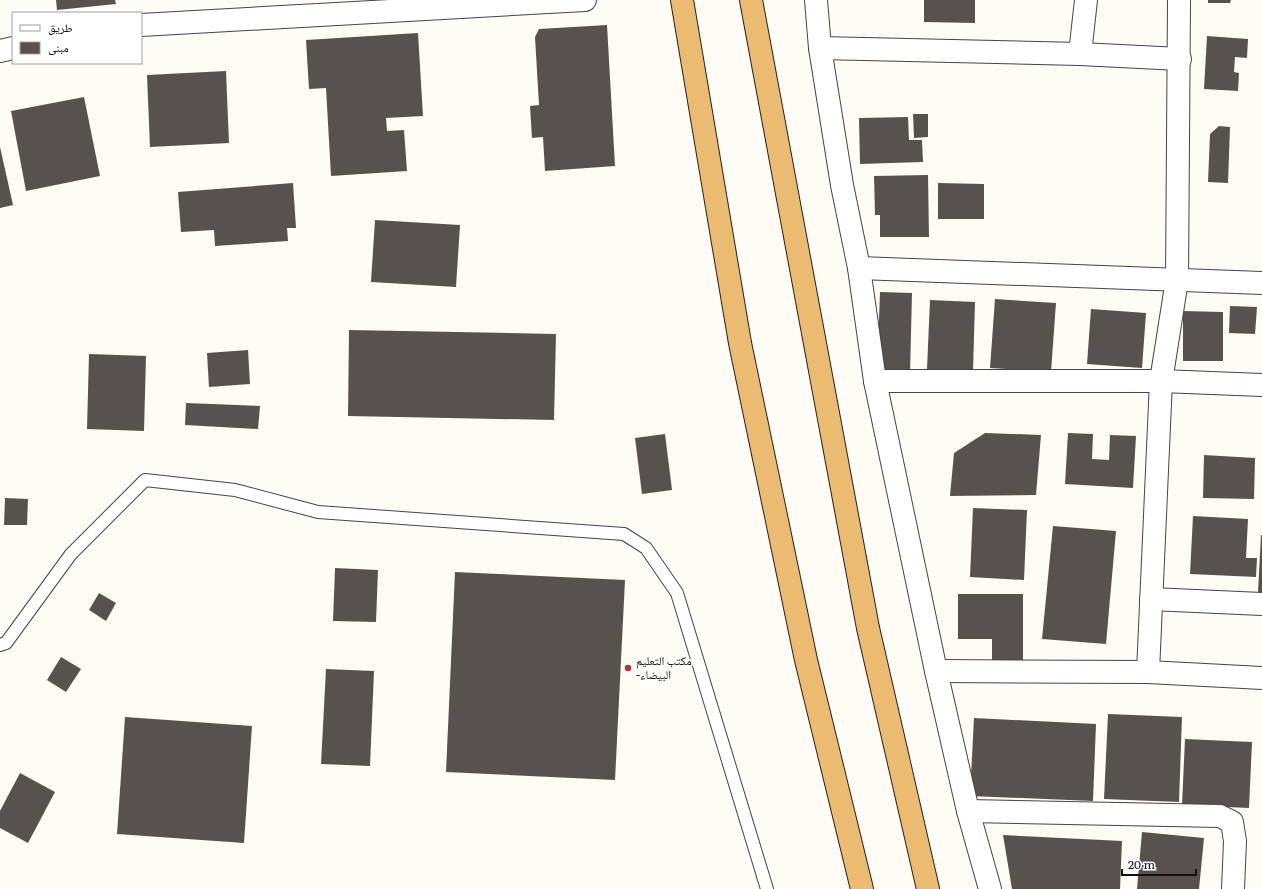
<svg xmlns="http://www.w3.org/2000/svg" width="1262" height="889" font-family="Literata,'Noto Naskh Arabic',serif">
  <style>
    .building { fill: #58524e }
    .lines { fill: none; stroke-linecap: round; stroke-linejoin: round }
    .service-casing { stroke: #444; stroke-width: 14 }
    .minor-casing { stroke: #444; stroke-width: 24 }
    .trunk-casing { stroke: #222; stroke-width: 24 }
    .service { stroke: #fff; stroke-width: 12 }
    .minor { stroke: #fff; stroke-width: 22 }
    .trunk { stroke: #eabb70; stroke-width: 22 }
    .poi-dot { fill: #b53438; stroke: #fff; stroke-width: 1.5 }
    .labels { text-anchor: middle; stroke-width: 4; stroke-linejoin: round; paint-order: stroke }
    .poi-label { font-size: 12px; fill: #111; stroke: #fff; text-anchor: start }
  </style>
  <rect width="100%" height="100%" fill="#fefcf5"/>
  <!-- building -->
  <g class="building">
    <polygon points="56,0 115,0 116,4 57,10"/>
    <polygon points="924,0 975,0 975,23 924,22"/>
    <polygon points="1208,0 1231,0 1230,3 1208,3"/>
    <polygon points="607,25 615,166 545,171 543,137 532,138 530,106 539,105 535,37 539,29"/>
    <polygon points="418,33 423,116 386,118 387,131 404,130 407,171 331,176 326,88 309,89 306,40"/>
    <polygon points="1207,36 1248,39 1247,58 1235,57 1234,72 1239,73 1238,91 1204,89"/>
    <polygon points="226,71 229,143 150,147 147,75"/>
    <polygon points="84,97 100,176 26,191 11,111"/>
    <polygon points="913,114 928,114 928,137 914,138"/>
    <polygon points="908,117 909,140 922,140 923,162 860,164 859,118"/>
    <polygon points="1219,126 1230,127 1228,183 1208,182 1210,134"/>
    <polygon points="0,147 13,205 0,208"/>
    <polygon points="928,175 929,237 880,237 880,215 875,215 874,176"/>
    <polygon points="293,183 296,228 287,228 288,241 215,246 214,230 181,232 178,192"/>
    <polygon points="938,183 984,184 984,219 938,219"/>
    <polygon points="375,220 460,225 456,287 371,282"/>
    <polygon points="880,292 912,293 910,374 877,373"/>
    <polygon points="995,299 1056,303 1051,372 990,368"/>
    <polygon points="930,300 975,302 973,371 927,369"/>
    <polygon points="1230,306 1257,307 1255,334 1229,333"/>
    <polygon points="1091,309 1146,313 1142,368 1087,364"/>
    <polygon points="1183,311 1223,312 1223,361 1183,361"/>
    <polygon points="349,330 556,334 554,420 348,416"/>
    <polygon points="248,350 250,384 209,387 207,353"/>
    <polygon points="89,354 146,356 144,431 87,429"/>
    <polygon points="186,403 260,406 258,429 185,425"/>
    <polygon points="985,433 1041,435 1036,495 950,496 954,453"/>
    <polygon points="1068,433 1093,434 1092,459 1109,460 1110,435 1136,436 1133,488 1065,484"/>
    <polygon points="665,434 672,490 642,494 635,438"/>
    <polygon points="1204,455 1255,458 1254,499 1203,498"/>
    <polygon points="5,498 28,499 27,525 4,525"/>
    <polygon points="973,508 1027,510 1024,580 970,577"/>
    <polygon points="1193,516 1248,519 1246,558 1257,558 1256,577 1190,574"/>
    <polygon points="1053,526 1116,531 1106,644 1042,639"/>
    <polygon points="1261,535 1262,535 1262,592 1258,592"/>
    <polygon points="335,568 378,570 376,622 333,621"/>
    <polygon points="455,572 625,580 615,780 446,772"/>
    <polygon points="99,593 116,603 106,621 89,610"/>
    <polygon points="958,594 1023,594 1023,661 992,661 992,639 958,639"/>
    <polygon points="61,657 81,669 66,692 47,680"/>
    <polygon points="326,669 374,671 370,766 321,764"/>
    <polygon points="1108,714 1182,717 1179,802 1104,799"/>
    <polygon points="125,717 252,726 244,843 117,834"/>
    <polygon points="974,718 1096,724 1093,801 970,796"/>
    <polygon points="1185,739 1252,742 1249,808 1182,805"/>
    <polygon points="20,773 55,792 28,843 0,828 0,811"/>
    <polygon points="1142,832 1204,838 1199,889 1137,889"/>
    <polygon points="1003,835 1122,841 1120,889 1012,889"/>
  </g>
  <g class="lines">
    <defs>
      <polyline id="service" points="0,645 6,643 71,554 145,480 235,490 318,512 624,534 646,548 677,593 767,889"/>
      <g id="minor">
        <polyline points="816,0 820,48 842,185 859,268 875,381 936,671 968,811 990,889"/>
        <polyline points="141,25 585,0"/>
        <polyline points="820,48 1080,54 1180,59"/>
        <polyline points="0,51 13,48"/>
        <polyline points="1080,54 1086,0"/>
        <polyline points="859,268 1262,283"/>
        <polyline points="875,381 1161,381 1262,385"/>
        <polyline points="1151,599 1262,604"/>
        <polyline points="936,671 1148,672 1262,678"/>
        <polyline points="1148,672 1161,381 1177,280 1179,0"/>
        <polyline points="968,811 1220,816 1232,822 1235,841 1233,889"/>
      </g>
      <g id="trunk">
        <polyline points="682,0 740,343 806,660 862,889"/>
        <polyline points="751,0 868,628 928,889"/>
      </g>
    </defs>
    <!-- service casing -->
    <use href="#service" class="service-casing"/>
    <!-- minor casing -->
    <use href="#minor" class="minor-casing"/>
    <!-- trunk casing -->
    <use href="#trunk" class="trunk-casing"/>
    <!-- service -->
    <use href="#service" class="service"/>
    <!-- minor -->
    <use href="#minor" class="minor"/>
    <!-- trunk -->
    <use href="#trunk" class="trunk"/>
  </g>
  <!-- markers -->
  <circle class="poi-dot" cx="628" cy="668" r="4"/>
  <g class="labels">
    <!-- poi labels -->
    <g class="poi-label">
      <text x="636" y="665">مكتب التعليم<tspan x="636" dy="14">-البيضاء</tspan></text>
    </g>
  </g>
  <!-- legend -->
  <rect x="12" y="12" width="130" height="52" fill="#ffffff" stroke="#a0a0a0"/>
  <rect x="20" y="25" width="20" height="6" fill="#ffffff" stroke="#a0a0a0"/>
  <text x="48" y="32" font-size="12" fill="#111111">طريق</text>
  <rect x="20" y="42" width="20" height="12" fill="#58524e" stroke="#a0a0a0"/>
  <text x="48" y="52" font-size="12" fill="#111111">مبنى</text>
  <!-- scale -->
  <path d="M1122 869v6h74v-6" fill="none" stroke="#111111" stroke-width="2"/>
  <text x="1128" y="869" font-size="12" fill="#111111" stroke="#ffffff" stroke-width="3" paint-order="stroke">20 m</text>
</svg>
